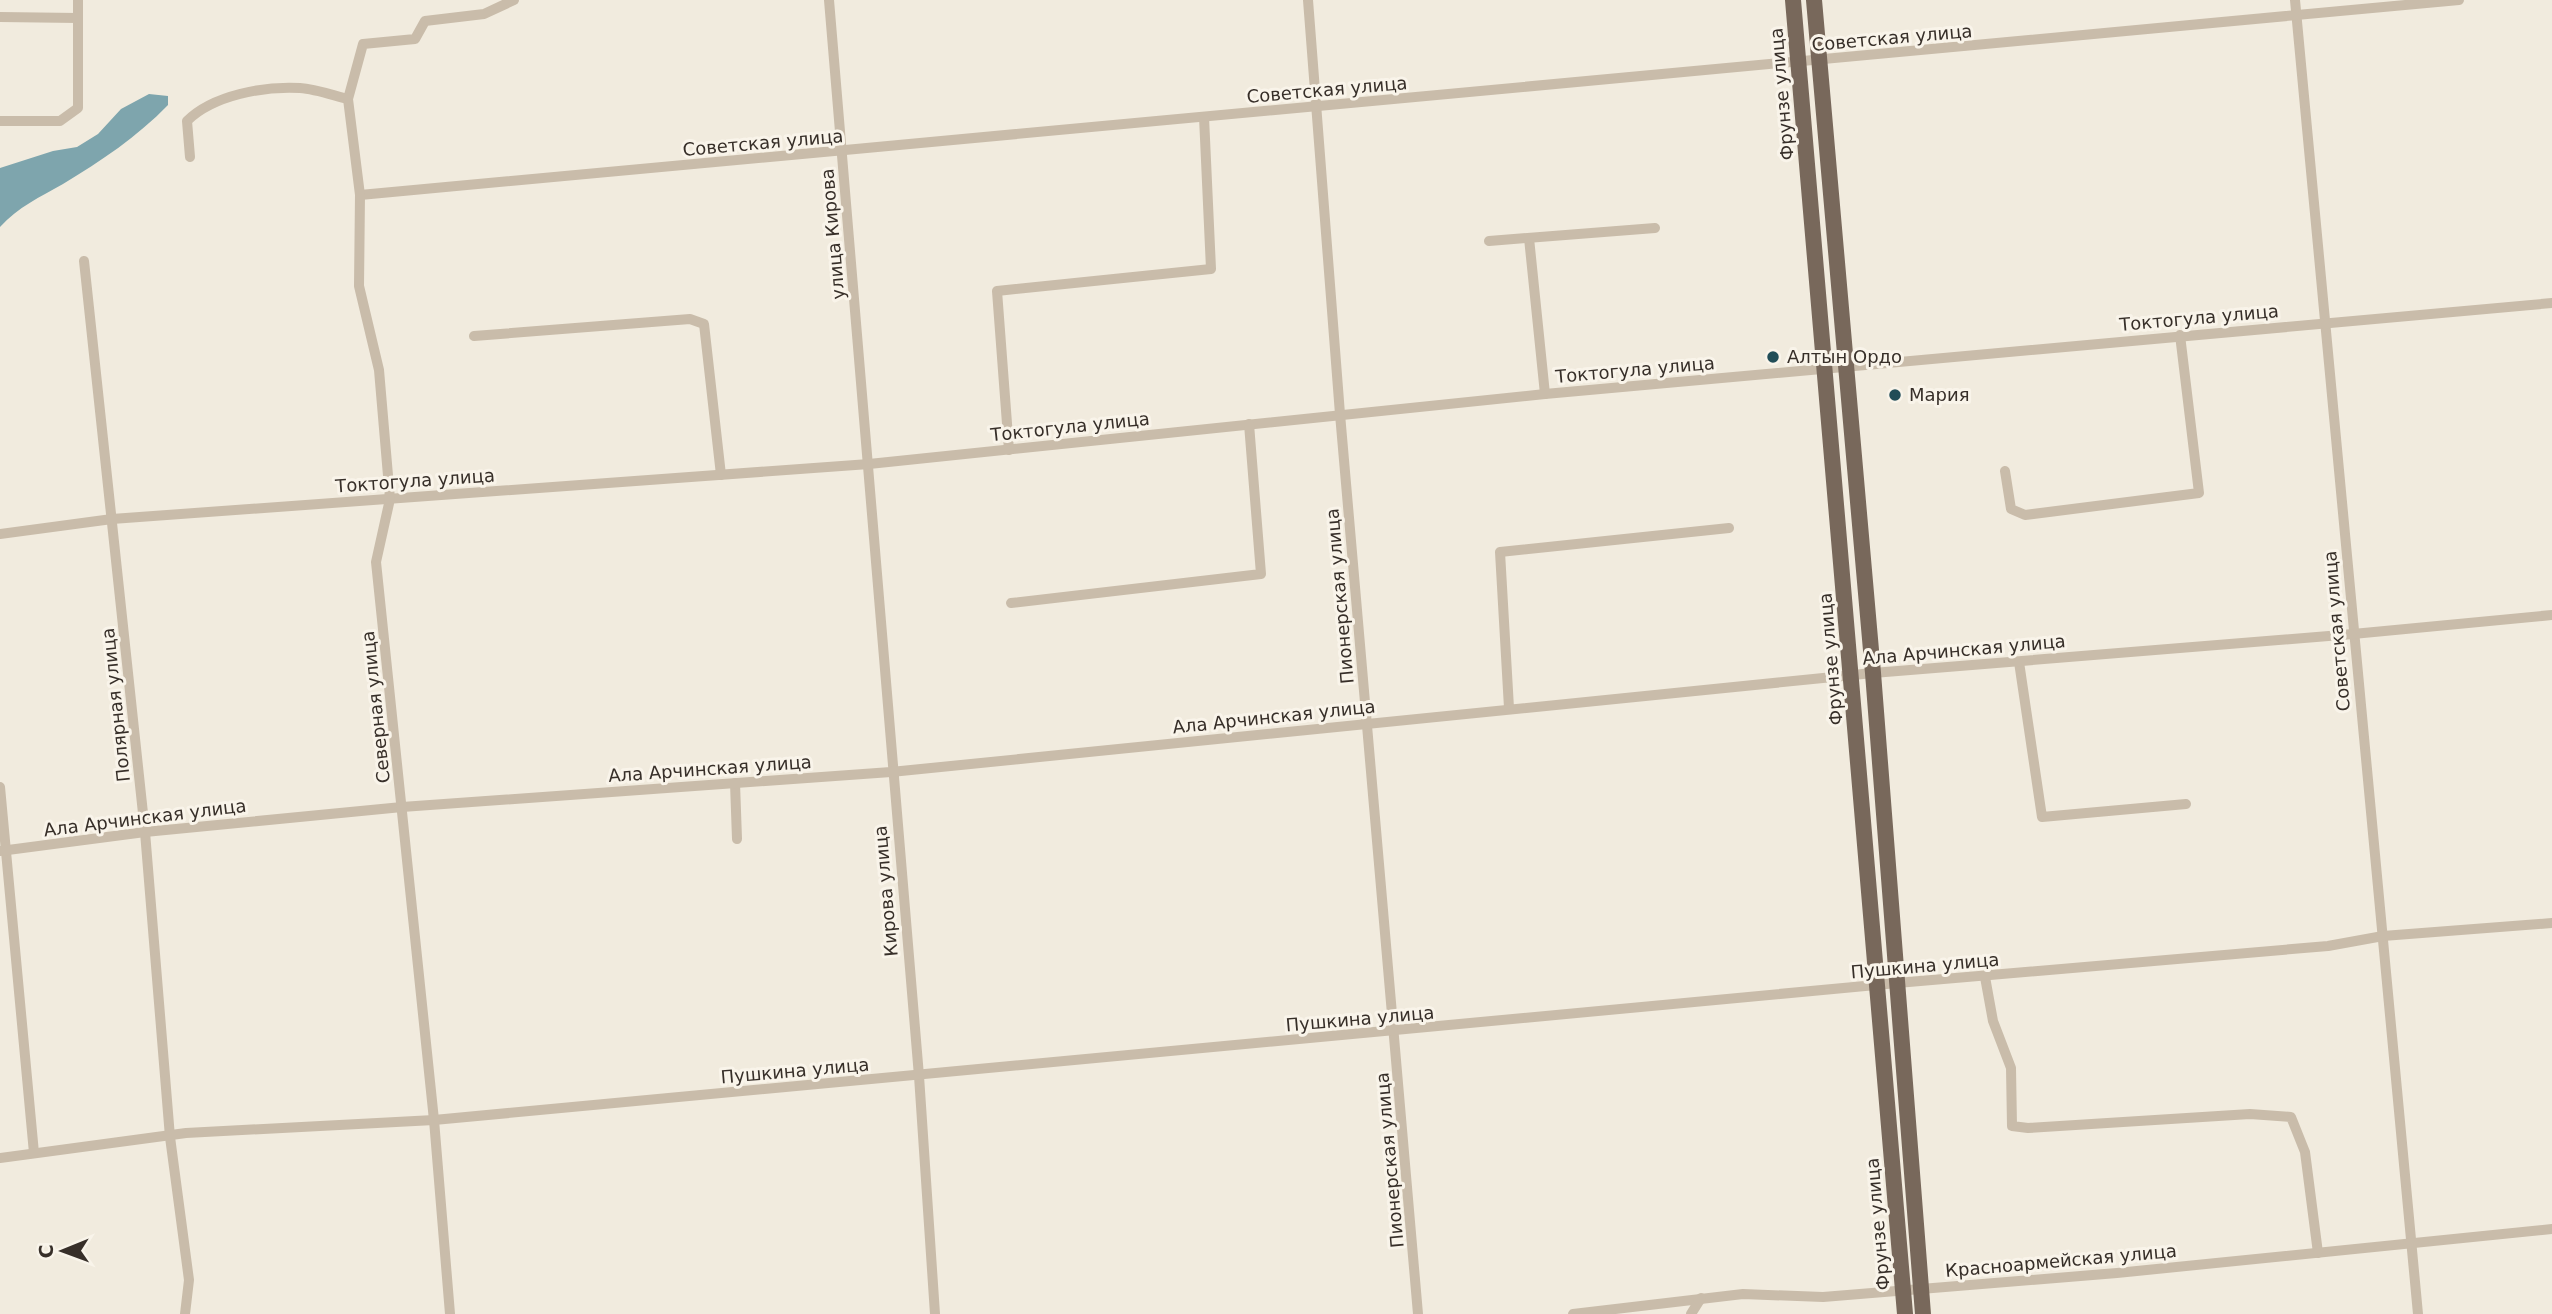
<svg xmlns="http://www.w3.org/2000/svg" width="2552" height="1314" font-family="'DejaVu Sans',sans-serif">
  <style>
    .water { fill: #7ea5ad }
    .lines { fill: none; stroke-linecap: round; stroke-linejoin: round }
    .street { stroke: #c9bcaa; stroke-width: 10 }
    .primary { stroke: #78685b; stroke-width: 16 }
    .poi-dot { fill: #214d57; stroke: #f9f4ea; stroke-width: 2.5 }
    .labels { text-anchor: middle; stroke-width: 6; stroke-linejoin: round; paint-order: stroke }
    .street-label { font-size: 18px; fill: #372f29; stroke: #f9f4ea }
    .poi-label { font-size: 18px; fill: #372f29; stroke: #f9f4ea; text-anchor: start }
  </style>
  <rect width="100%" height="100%" fill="#f1ebde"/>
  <!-- water -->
  <path class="water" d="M149,94L168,96V105C137,137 101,161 63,184C40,197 18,207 0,227V168L53,151L77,147L98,134L121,109Z"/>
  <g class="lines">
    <!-- street -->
    <g class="street">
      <polyline points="829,0 919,1076 935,1314"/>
      <polyline points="1308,0 1340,414 1418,1314"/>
      <polyline points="2295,0 2418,1314"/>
      <polyline points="0,17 78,18"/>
      <polyline points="0,121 60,121 78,108 78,0"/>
      <path d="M190,157L187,121C213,95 264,86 300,88C315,89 332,95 348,99"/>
      <polyline points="360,195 2459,0"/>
      <polyline points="1529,238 1545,394"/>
      <polyline points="1489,241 1655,228"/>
      <polyline points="84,261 145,832 170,1137 189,1280 185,1314"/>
      <polyline points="474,336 690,319 704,324 721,475"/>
      <polyline points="1009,450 997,291 1211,269 1204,117"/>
      <polyline points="2005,471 2011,509 2025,515 2199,493 2180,335"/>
      <polyline points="0,534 112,519 869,464 1545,394 2552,303"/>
      <polyline points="1011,603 1261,574 1249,424"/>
      <polyline points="2019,662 2042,817 2186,804"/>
      <polyline points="1509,708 1500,552 1729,528"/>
      <polyline points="735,783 737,839"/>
      <polyline points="0,787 34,1153"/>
      <polyline points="0,851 145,832 402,807 891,772 1873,673 2353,634 2552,615"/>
      <polyline points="1985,977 1993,1021 2011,1068 2012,1126 2028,1128 2250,1114 2291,1117 2305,1152 2318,1253"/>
      <polyline points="0,1158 186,1133 434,1120 1897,983 2328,946 2383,936 2552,923"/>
      <polyline points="450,1314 434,1120 376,562 390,499 379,370 359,286 360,195 348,99 363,44 415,39 425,21 484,14 514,0"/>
      <polyline points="1573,1314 1743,1294 1823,1297 2117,1273 2552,1229"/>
      <polyline points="1691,1314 1701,1298"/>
    </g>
    <!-- primary -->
    <g class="primary">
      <polyline points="1793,0 1905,1314"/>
      <polyline points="1814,0 1873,673 1923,1314"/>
    </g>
  </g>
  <!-- markers -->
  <g class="poi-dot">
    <circle cx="1773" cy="357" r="7"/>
    <circle cx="1895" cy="395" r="7"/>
  </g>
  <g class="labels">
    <!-- street labels -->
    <g class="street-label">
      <text transform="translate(1892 38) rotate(-5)" y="6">Советская улица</text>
      <text transform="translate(1327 90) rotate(-5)" y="6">Советская улица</text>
      <text transform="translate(1782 94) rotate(-95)" y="6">Фрунзе улица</text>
      <text transform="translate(763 143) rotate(-5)" y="6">Советская улица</text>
      <text transform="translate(833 234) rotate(-95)" y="6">улица Кирова</text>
      <text transform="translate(2199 318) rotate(-5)" y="6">Токтогула улица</text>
      <text transform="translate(1635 370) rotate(-5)" y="6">Токтогула улица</text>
      <text transform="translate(1070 427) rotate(-6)" y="6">Токтогула улица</text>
      <text transform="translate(415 481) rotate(-4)" y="6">Токтогула улица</text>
      <text transform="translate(1340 596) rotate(-95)" y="6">Пионерская улица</text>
      <text transform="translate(2337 631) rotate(-95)" y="6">Советская улица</text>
      <text transform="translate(1964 650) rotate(-5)" y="6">Ала Арчинская улица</text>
      <text transform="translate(1831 659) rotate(-95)" y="6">Фрунзе улица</text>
      <text transform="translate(116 705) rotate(-96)" y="6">Полярная улица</text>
      <text transform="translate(376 707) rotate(-96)" y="6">Северная улица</text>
      <text transform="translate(1274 717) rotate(-6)" y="6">Ала Арчинская улица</text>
      <text transform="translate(710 769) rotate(-4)" y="6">Ала Арчинская улица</text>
      <text transform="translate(145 818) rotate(-7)" y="6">Ала Арчинская улица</text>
      <text transform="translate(886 891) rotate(-95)" y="6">Кирова улица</text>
      <text transform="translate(1925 966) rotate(-5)" y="6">Пушкина улица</text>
      <text transform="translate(1360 1019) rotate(-5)" y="6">Пушкина улица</text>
      <text transform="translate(795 1071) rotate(-5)" y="6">Пушкина улица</text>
      <text transform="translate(1390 1160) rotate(-95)" y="6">Пионерская улица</text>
      <text transform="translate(1878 1224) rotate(-95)" y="6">Фрунзе улица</text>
      <text transform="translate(2061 1261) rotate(-5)" y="6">Красноармейская улица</text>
    </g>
    <!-- poi labels -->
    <g class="poi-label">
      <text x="1787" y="363">Алтын Ордо</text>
      <text x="1909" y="401">Мария</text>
    </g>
  </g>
  <!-- north arrow -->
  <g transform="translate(63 1251) rotate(269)" stroke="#f9f4ea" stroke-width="5" paint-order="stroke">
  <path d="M0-5L12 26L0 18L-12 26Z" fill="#372f29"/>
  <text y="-10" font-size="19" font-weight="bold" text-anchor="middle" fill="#372f29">С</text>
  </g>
</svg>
